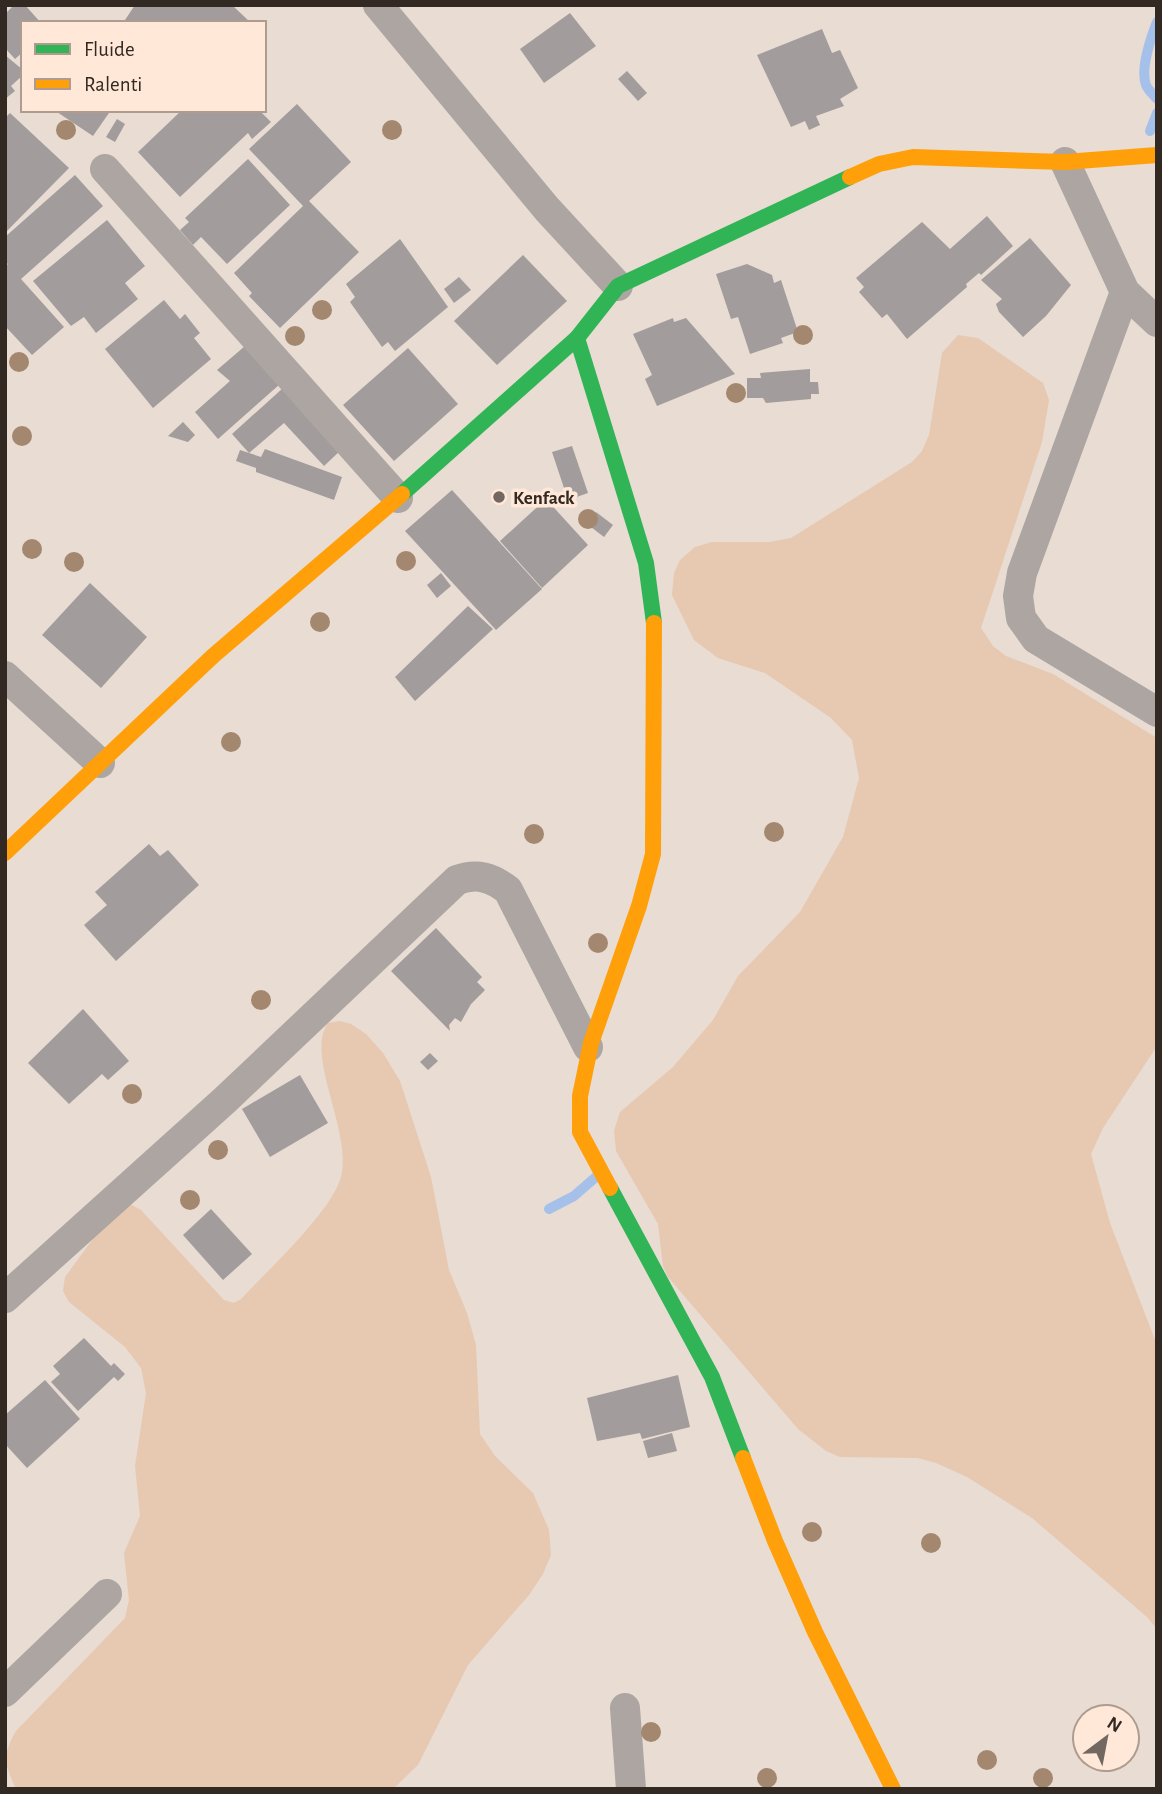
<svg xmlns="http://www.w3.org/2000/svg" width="1162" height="1794" font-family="'Alegreya Sans',sans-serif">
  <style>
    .green { fill: #e7c8b1 }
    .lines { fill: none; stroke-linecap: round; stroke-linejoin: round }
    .stream { stroke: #a6c1e9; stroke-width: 10 }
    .building { fill: #a29c9c }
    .street { stroke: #aca5a2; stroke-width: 30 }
    .fast { stroke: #30b455; stroke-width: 16 }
    .slow { stroke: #ff9f0a; stroke-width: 16 }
    .tree { fill: #a4876f }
    .poi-dot { fill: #726861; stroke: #ffe8d7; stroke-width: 2.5 }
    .labels { text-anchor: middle; stroke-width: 7; stroke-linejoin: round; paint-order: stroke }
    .poi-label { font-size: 19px; font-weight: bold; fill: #322923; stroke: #ffe8d7; text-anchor: start }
  </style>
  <rect width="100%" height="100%" fill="#e8dcd3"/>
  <!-- green -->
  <g class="green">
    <polygon points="958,335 978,338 1043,383 1049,400 1042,442 981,628 993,646 1006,656 1053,674 1157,738 1157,1046 1103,1128 1091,1154 1110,1223 1157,1345 1157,1629 1147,1617 1032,1518 967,1477 936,1463 918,1458 840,1457 826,1451 798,1429 668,1277 663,1266 658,1224 616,1151 614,1131 620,1112 673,1067 713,1020 738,976 800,912 843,837 859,778 852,740 831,718 765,673 718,658 694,640 672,595 674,573 680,560 695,547 712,542 770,542 791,538 912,462 922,451 929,435 942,353"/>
    <path d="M340,1021L351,1024L366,1034L383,1053L400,1081L431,1177L449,1270L467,1313L476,1345L480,1434L495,1456L533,1493L549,1530L551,1555L543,1574L529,1595L468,1665L418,1765L393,1789H16C4,1763 2,1756 16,1731L125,1618L129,1600L124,1553L140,1516L135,1466L146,1393L141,1368L125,1347L69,1302L63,1291L65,1277L109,1217L130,1204L141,1210L224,1300L234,1303L241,1299C268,1270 328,1215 340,1180C355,1136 304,1056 328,1023Z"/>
  </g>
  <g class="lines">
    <!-- stream -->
    <g class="stream">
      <path d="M1157,22C1151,37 1140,69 1146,85C1148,90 1153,94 1157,99"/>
      <polyline points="1150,131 1157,113"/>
      <polyline points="549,1209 574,1196 597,1176"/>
    </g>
  </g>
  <!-- building -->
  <g class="building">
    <polygon points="14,5 25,5 41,23 23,23 23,52 15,59 5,48 5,14"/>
    <polygon points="135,5 232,5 251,23 123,23"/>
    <polygon points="570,13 596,46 544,83 520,49"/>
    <polygon points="822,29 832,53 840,50 858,88 840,99 844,106 816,116 820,125 809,130 805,121 791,127 757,55"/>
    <polygon points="5,55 23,70 23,75 11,86 15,91 5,99"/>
    <polygon points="627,71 647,93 638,101 618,79"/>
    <polygon points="297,104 351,162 309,201 359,252 280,328 249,296 252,293 234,273 303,206 249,149"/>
    <polygon points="54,110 111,110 93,136"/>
    <polygon points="182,110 259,110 271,122 252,139 248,133 180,197 138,152"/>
    <polygon points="10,113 69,168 5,233 5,118"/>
    <polygon points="117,119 125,124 115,142 106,137"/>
    <polygon points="248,159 290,205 227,264 201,237 193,245 180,230 189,222 185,218"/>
    <polygon points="75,175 103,206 21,279 64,327 32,355 5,326 5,267 8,264 5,262 5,237"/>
    <polygon points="987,216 1013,246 981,275 979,273 966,284 967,287 907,339 887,314 882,318 859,292 864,287 856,278 922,222 950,249"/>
    <polygon points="107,220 145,266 125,283 138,299 96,333 84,317 71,326 33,281"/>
    <polygon points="1030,238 1071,285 1046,316 1023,337 999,312 996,304 1002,299 981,280"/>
    <polygon points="400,239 448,307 395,351 388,342 382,347 350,302 355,297 346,284"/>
    <polygon points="523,255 567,301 497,365 454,321"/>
    <polygon points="747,264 772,275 774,283 781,280 798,332 781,338 783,343 750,354 738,317 731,319 716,274"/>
    <polygon points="459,277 471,290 454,303 444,289"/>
    <polygon points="164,300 180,319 185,314 200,333 194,338 211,359 153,408 105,349"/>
    <polygon points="673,318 674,322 686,318 735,374 657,406 645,379 652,375 633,334"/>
    <polygon points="245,346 280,384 218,439 195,412 230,381 217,370"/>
    <polygon points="408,348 458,404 394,461 343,405"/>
    <polygon points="810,369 810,382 818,382 819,394 811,394 811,399 766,403 763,398 747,398 747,378 761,378 760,373"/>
    <polygon points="283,388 341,450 324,466 284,423 249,453 232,434"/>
    <polygon points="183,422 195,435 188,442 168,436"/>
    <polygon points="572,446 588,493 568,500 552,452"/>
    <polygon points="265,449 342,477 334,500 256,472 256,468 236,461 240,450 261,457"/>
    <polygon points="452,490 542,589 496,630 405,531"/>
    <polygon points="546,499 588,545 542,588 500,541"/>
    <polygon points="596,512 613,525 604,537 587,524"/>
    <polygon points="441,573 451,586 437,598 427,585"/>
    <polygon points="90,583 147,637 101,688 42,635"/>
    <polygon points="468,606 493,629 415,701 395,677"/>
    <polygon points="149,844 160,856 168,850 199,885 116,961 84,925 107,905 95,892"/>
    <polygon points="436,928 482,977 477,982 485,990 471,1004 461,1022 455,1018 449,1025 450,1031 391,971"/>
    <polygon points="83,1009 129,1061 108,1080 102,1074 69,1104 28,1063"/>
    <polygon points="430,1053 438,1061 428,1070 420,1062"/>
    <polygon points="300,1075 328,1123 270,1157 242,1109"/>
    <polygon points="211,1209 252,1254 223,1280 183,1235"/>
    <polygon points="84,1338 111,1366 114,1363 125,1374 118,1381 114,1377 78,1411 51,1382 60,1374 53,1366"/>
    <polygon points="678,1375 690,1427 642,1439 640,1433 597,1441 587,1398"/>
    <polygon points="45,1380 80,1419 27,1468 5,1444 5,1415"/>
    <polygon points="672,1433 677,1451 648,1458 643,1441"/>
  </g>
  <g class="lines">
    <!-- street -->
    <g class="street">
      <polyline points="378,5 547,209 618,286"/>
      <polyline points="1065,162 1125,292 1157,322"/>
      <polyline points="105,169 398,498"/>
      <polyline points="1125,292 1022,573 1018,596 1021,618 1036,639 1157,712"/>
      <polyline points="5,676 100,763"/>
      <path d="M5,1298L225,1100L457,880C477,873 491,877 508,890L588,1047"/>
      <polyline points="5,1692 107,1594"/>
      <polyline points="625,1708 631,1789"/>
    </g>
    <!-- fast -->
    <g class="fast">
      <polyline points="577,338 646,563 654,623"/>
      <polyline points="402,494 577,338 618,286 850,177"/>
      <polyline points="610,1188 712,1377 743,1458"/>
    </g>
    <!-- slow -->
    <g class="slow">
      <polyline points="850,177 879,164 913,157 1065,162 1157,155"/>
      <polyline points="5,853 213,656 402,494"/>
      <polyline points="610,1188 580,1132 580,1096 591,1043 639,906 653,854 654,623"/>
      <polyline points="743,1458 775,1541 815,1632 893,1789"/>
    </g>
  </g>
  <!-- trees -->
  <g class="tree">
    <circle cx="66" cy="130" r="10"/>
    <circle cx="392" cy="130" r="10"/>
    <circle cx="322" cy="310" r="10"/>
    <circle cx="803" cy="335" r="10"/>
    <circle cx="295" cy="336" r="10"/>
    <circle cx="19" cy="362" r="10"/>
    <circle cx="736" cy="393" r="10"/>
    <circle cx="22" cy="436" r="10"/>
    <circle cx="588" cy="519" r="10"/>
    <circle cx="32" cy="549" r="10"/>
    <circle cx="406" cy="561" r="10"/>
    <circle cx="74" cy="562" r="10"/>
    <circle cx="320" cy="622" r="10"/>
    <circle cx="231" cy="742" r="10"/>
    <circle cx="774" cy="832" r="10"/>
    <circle cx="534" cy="834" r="10"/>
    <circle cx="598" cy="943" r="10"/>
    <circle cx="261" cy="1000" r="10"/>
    <circle cx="132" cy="1094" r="10"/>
    <circle cx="218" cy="1150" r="10"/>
    <circle cx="190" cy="1200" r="10"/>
    <circle cx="812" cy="1532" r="10"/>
    <circle cx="931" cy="1543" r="10"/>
    <circle cx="651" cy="1732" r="10"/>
    <circle cx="987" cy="1760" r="10"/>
    <circle cx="767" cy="1778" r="10"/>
    <circle cx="1043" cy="1778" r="10"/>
  </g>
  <!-- markers -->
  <circle class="poi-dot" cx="499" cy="497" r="7"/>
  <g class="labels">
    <!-- poi labels -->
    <g class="poi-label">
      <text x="513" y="504">Kenfack</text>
    </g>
  </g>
  <!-- border -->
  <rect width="1162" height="1794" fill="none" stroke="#322923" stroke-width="14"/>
  <!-- legend -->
  <rect x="21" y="21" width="245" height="91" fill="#ffe8d7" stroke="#ad9c8f" stroke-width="2"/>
  <rect x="35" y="44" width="35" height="10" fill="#30b455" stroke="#ad9c8f" stroke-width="2"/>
  <text x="84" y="56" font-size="21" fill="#322923">Fluide</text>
  <rect x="35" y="79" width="35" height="10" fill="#ff9f0a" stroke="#ad9c8f" stroke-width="2"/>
  <text x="84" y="91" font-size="21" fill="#322923">Ralenti</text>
  <!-- north arrow -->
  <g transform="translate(1106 1738) rotate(32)"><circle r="33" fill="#ffe8d7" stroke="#ad9c8f" stroke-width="2"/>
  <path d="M0-5L12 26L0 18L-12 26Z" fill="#726861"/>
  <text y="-10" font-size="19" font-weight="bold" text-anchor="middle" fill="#322923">N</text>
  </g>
</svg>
